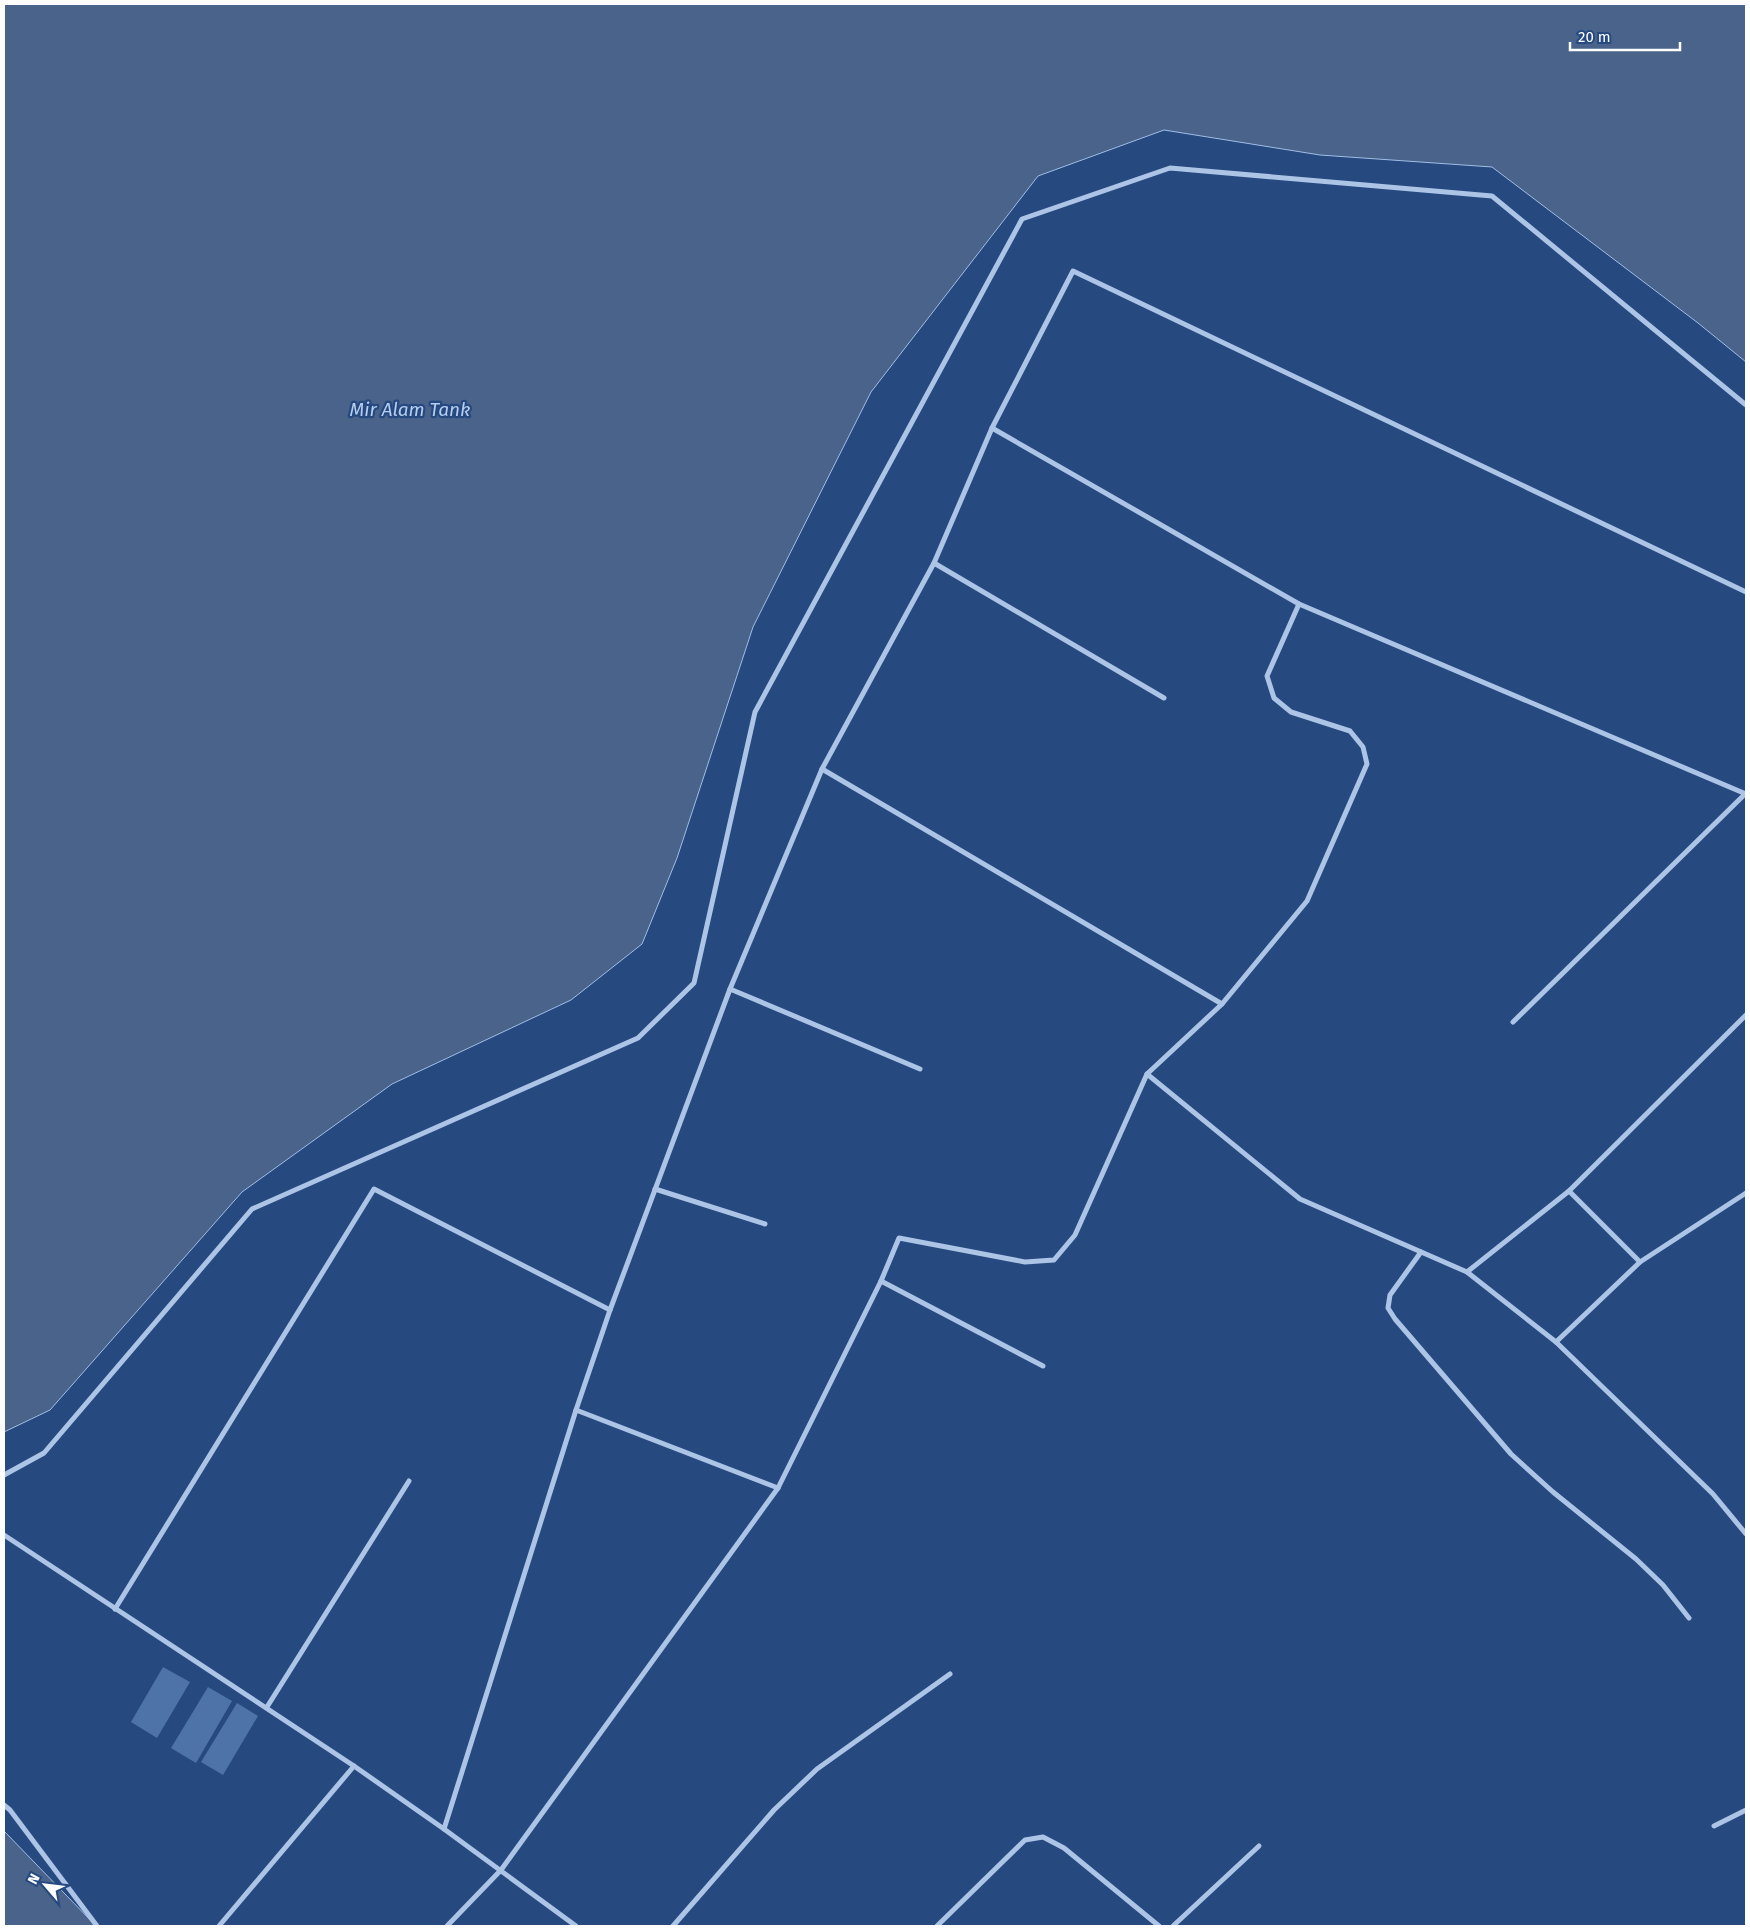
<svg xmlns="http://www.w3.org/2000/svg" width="1750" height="1930" font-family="'Fira Sans',sans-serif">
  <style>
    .water { fill: #49638b; stroke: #a0bee6 }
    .building { fill: #4e73a8 }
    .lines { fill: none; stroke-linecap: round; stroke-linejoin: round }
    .minor { stroke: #acc4e6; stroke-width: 5 }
    .labels { text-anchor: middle; stroke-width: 4.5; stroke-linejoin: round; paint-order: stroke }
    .water-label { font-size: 19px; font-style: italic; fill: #b7ceee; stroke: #26497f }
  </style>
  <rect width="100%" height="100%" fill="#26497f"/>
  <!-- water -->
  <g class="water">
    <polygon points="4,4 1746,4 1746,362 1698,323 1492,167 1320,155 1164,130 1038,176 871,392 753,627 677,858 642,944 571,1000 392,1084 242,1192 50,1410 4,1432"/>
    <polygon points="4,1831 96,1926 4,1926"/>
  </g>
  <!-- building -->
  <g class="building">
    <polygon points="163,1667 190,1682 157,1738 131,1722"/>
    <polygon points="208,1687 232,1701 196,1763 171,1748"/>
    <polygon points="237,1703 258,1716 223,1775 201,1762"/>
  </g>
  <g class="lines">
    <!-- minor -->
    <g class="minor">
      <polyline points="992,428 1299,604 1746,794"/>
      <polyline points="934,563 1164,698"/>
      <polyline points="822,769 1222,1004"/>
      <polyline points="730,989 920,1069"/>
      <polyline points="1513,1022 1744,795"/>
      <polyline points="1147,1074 1300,1199 1467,1272 1556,1342 1713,1494 1746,1534"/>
      <polyline points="655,1189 765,1224"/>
      <polyline points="1569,1191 1640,1262"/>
      <polyline points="1421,1252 1390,1295 1388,1308 1395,1319 1511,1454 1553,1492 1636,1559 1663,1585 1689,1618"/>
      <polyline points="1467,1272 1569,1191 1746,1015"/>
      <polyline points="881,1281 1043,1366"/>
      <polyline points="1556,1342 1640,1262 1746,1193"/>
      <polyline points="576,1410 778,1488"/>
      <polyline points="4,1475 44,1453 252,1209 638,1038 694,983 755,712 1022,219 1170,168 1492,196 1746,405"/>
      <polyline points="4,1535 354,1766 444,1829 576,1926"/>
      <polyline points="115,1609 374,1189 610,1310"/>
      <polyline points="267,1707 409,1481"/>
      <polyline points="4,1805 10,1810 97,1926"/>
      <polyline points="1714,1826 1746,1810"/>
      <polyline points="444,1829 576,1410 610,1310 730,989 822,769 934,563 992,428 1073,271 1746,592"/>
      <polyline points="219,1926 354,1766"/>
      <polyline points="447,1926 501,1870 778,1488 881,1281 899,1238 1025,1262 1054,1260 1075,1235 1147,1074 1222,1004 1307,901 1367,764 1363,747 1350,731 1291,712 1274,698 1267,676 1299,604"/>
      <polyline points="673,1926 774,1810 817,1769 950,1674"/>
      <polyline points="937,1926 1025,1840 1043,1837 1064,1848 1159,1926"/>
      <polyline points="1173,1926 1259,1846"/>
    </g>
  </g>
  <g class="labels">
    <!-- water labels -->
    <g class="water-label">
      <text x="410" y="416">Mir Alam Tank</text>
    </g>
  </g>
  <!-- border -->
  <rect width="1750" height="1930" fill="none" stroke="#ffffff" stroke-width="10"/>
  <!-- north arrow -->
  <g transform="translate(45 1885) rotate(298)" stroke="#26497f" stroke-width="4" paint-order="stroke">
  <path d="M0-4L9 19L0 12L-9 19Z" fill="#ffffff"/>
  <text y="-8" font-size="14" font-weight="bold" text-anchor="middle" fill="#ffffff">N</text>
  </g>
  <!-- scale -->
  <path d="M1570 42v8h110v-8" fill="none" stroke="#ffffff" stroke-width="2.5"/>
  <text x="1578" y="42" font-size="15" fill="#ffffff" stroke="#26497f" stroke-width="4" paint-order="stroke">20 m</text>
</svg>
